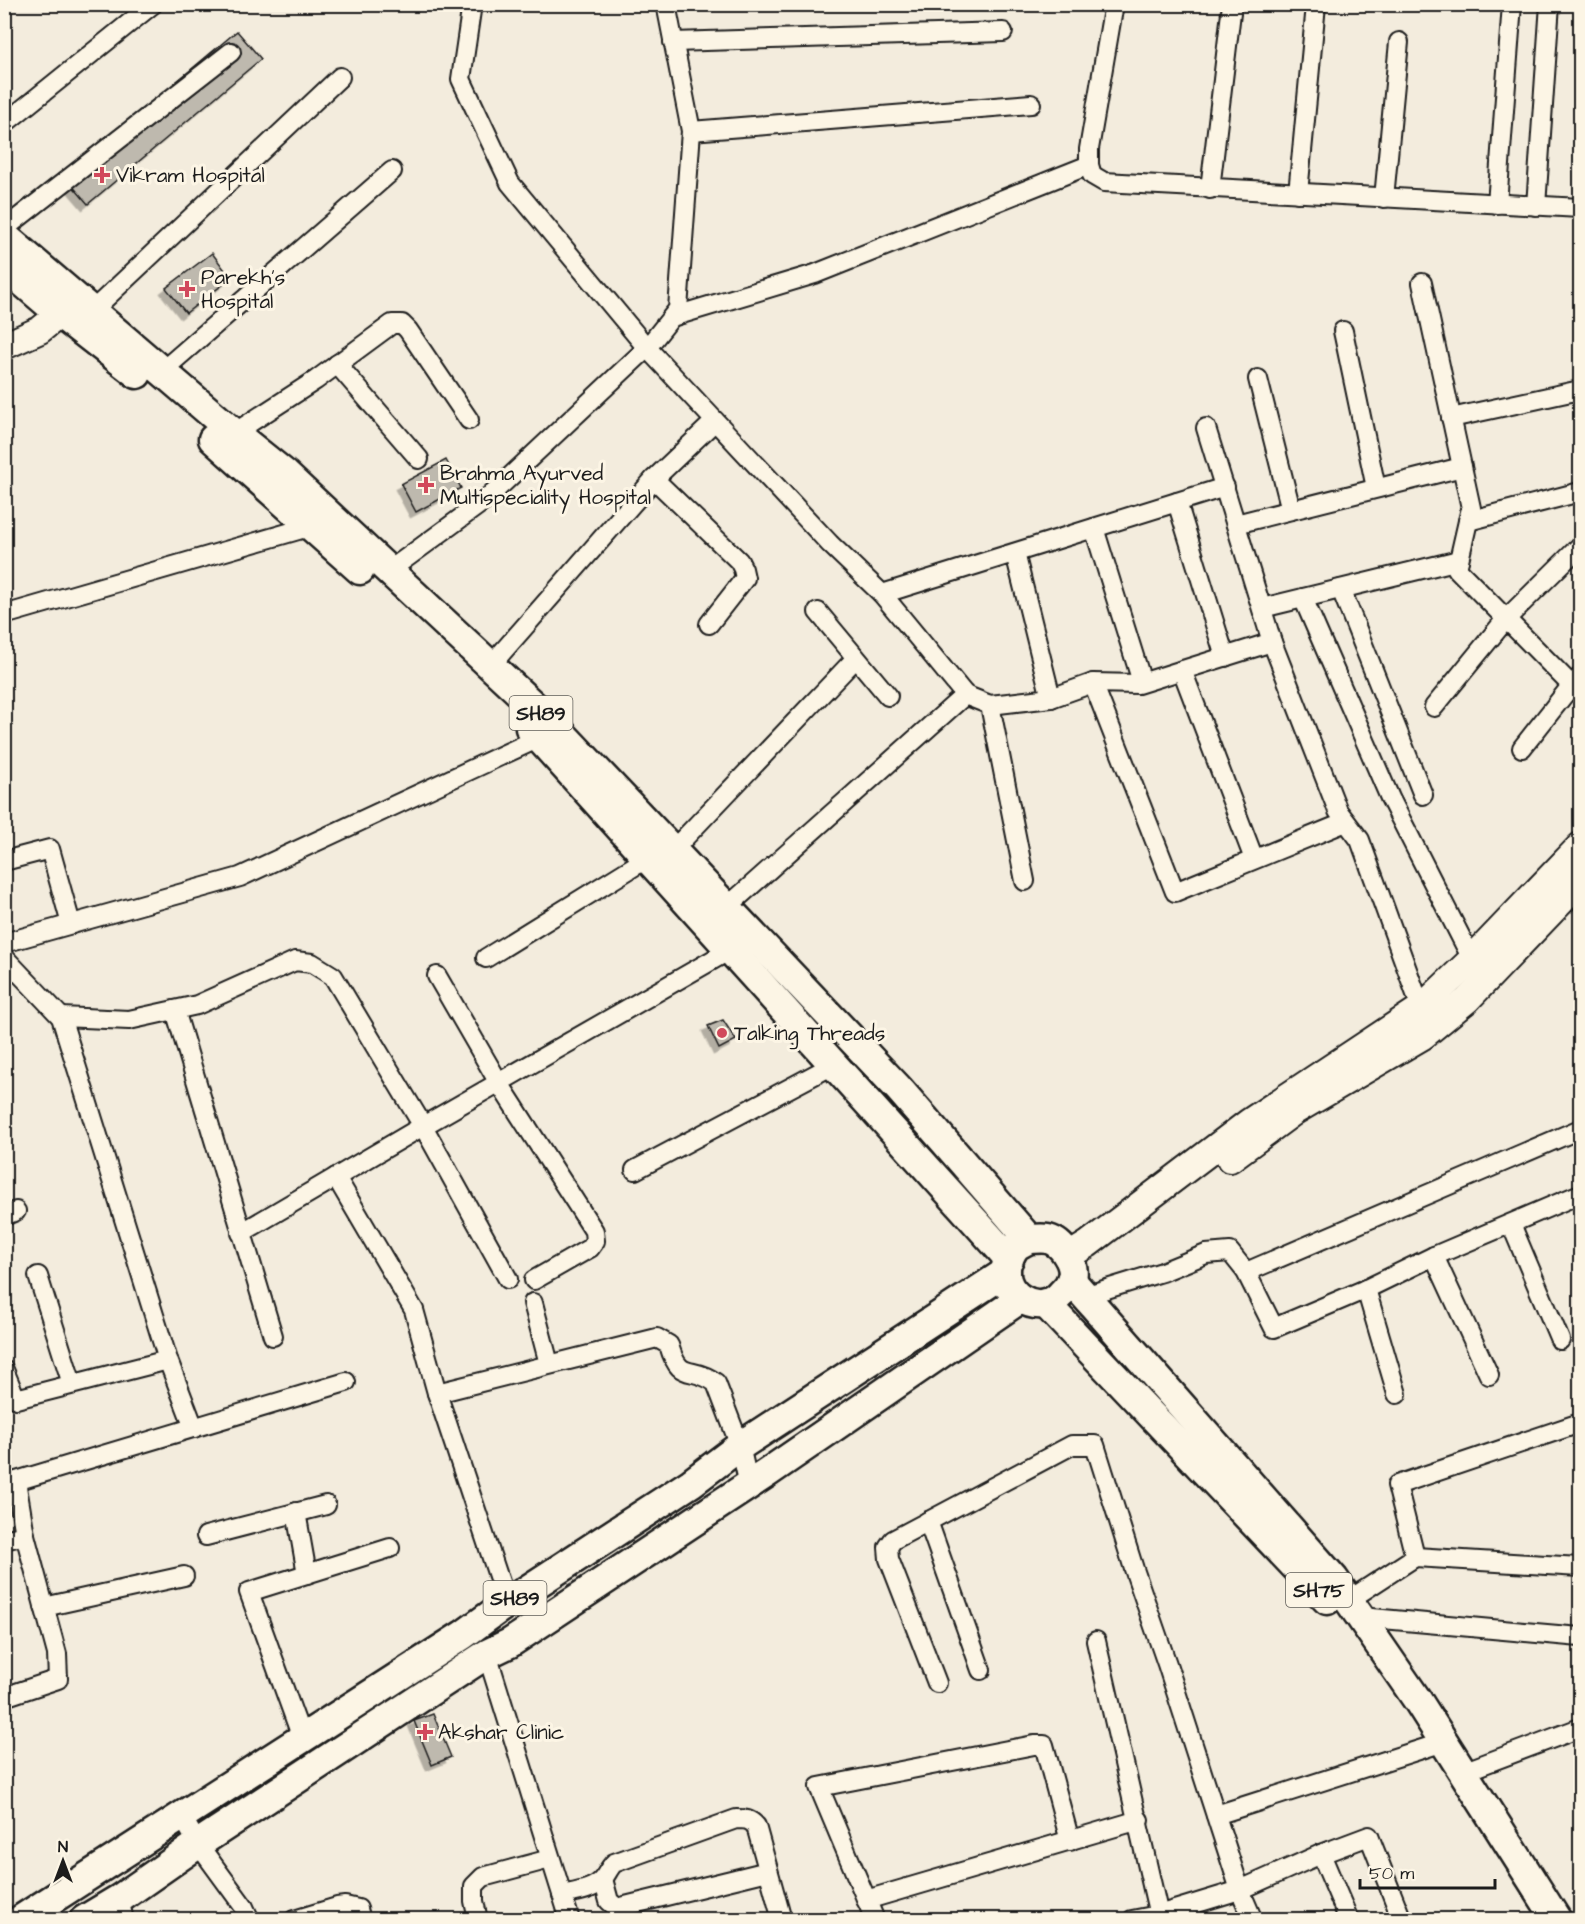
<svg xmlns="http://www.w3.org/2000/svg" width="1585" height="1924" font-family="'Architects Daughter',sans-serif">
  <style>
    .building { fill: #beb9ae; stroke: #1c1c1c; stroke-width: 1.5; filter: url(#shadow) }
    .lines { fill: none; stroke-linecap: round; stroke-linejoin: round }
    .street-casing { stroke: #1c1c1c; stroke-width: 22 }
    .secondary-casing { stroke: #1c1c1c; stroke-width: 30 }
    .primary-casing { stroke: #1c1c1c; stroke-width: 33 }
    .street { stroke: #fcf5e5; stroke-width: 18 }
    .secondary { stroke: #fcf5e5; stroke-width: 26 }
    .primary { stroke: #fcf5e5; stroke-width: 28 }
    .poi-dot { fill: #d1495b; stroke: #fcf5e5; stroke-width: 2 }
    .labels { text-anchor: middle; stroke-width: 6; stroke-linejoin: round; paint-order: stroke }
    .shield { fill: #fcf5e5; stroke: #5f5d58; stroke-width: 1.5 }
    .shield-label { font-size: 20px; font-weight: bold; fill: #1c1c1c }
    .poi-label { font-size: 21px; fill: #1c1c1c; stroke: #fcf5e5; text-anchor: start }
  </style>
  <defs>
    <filter id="shadow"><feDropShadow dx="-5.5" dy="5.5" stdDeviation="0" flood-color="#0004"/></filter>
  </defs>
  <rect width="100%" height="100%" fill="#f3ecdd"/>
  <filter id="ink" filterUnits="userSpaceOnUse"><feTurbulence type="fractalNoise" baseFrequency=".0167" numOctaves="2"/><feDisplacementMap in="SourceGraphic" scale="12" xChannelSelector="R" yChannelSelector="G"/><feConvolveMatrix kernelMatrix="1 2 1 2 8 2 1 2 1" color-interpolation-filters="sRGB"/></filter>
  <g filter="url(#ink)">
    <!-- building -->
    <g class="building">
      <polygon points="237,31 261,59 88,204 64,176"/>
      <polygon points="212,253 231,278 186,313 166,288"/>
      <polygon points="446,460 461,488 416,512 401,484"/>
      <polygon points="723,1020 736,1040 719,1049 708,1026"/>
      <polygon points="433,1714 451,1757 432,1765 414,1721"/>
    </g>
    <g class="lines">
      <defs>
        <g id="street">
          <polyline points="472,4 461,79 510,183 647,348 830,544 882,594 965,695"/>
          <polyline points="1114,4 1089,149 1089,165 1092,175 1104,182 1580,208"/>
          <polyline points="673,42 1003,32"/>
          <polyline points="4,124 153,4"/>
          <polyline points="691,131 1031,104"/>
          <polyline points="1210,189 1232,4"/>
          <polyline points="1298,193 1316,5"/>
          <polyline points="1384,198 1399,42"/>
          <polyline points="1497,204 1512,4"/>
          <polyline points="1536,206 1550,4"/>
          <polyline points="4,229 231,52"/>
          <polyline points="1422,283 1471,508 1457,569 1580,694"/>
          <polyline points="92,311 340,77"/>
          <polyline points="672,317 815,274 1089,165"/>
          <polyline points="1343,331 1376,488"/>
          <polyline points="337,364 419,459"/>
          <polyline points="162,371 392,171"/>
          <polyline points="1258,379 1291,510"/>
          <polyline points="1451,418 1580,390"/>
          <polyline points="1206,428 1272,642 1338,811 1360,840 1421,1008"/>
          <polyline points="234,433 316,380 392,324 402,324 408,330 469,420"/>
          <polyline points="654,479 739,561 743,569 745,578 709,624"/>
          <polyline points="1177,502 1225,657"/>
          <polyline points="1468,521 1580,492"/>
          <polyline points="1236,524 1462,467"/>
          <polyline points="1094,528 1142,682"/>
          <polyline points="1015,553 1051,698"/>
          <polyline points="390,570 484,501 647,348 678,309 691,131 666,4"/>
          <polyline points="1341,589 1423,795"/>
          <polyline points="882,594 1225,487"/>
          <polyline points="1303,598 1390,798 1472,959"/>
          <polyline points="1262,608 1459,560"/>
          <polyline points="818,612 888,696"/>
          <polyline points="4,615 312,526"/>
          <polyline points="491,665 654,479 715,421"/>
          <polyline points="1182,670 1254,859"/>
          <polyline points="1093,683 1175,892 1346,822"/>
          <polyline points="990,705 1025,881"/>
          <polyline points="1434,707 1506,619 1580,546"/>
          <polyline points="1522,748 1571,686 1580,677"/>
          <polyline points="672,851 856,658"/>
          <polyline points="4,861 50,849 71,924"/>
          <polyline points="726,908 965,695 990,705 1051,698 1093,683 1138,684 1272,642"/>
          <polyline points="4,943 240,877 539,738"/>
          <polyline points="4,957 61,1017 168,1360 16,1399 4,1370"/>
          <polyline points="486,958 646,859"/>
          <polyline points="437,976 499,1083 594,1231 595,1241 590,1248 534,1280"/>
          <polyline points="175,1010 273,1336"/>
          <polyline points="61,1017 129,1020 197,1005 295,961 312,963 333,976 423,1126 508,1279"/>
          <polyline points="635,1170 833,1065"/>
          <polyline points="336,1177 414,1310 437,1393 507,1603"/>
          <polyline points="4,1216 16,1211"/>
          <polyline points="1511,1224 1560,1340"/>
          <polyline points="241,1233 423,1126 730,950"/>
          <polyline points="1434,1256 1489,1375"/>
          <polyline points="1246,1272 1580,1129"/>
          <polyline points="38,1276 72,1384"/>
          <polyline points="1366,1289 1397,1394"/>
          <polyline points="1084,1296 1162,1272 1206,1254 1230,1252 1246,1272 1274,1328 1366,1289 1434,1256 1580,1194"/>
          <polyline points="533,1303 549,1364"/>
          <polyline points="168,1360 194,1428"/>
          <path d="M437,1393L657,1338L669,1345C680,1384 691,1364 716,1383L740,1446L749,1485"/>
          <polyline points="296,1512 307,1574"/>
          <polyline points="928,1521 981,1670"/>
          <polyline points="206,1536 326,1505"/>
          <polyline points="4,1540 25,1535"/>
          <polyline points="1415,1557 1580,1567"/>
          <polyline points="1349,1600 1415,1557 1397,1485 1580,1423"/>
          <polyline points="44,1607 184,1576"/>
          <polyline points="1361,1617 1580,1637"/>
          <polyline points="1096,1641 1160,1920"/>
          <polyline points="487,1654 570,1920"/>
          <polyline points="937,1683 889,1559 888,1547 893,1540 1072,1445 1095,1445 1134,1569 1167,1664 1240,1890 1253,1920"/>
          <polyline points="4,1697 58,1679 57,1654 25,1535 16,1481 346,1382"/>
          <polyline points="302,1738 249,1592 390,1548"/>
          <polyline points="1463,1772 1580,1728"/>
          <polyline points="181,1815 198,1844 244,1907 250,1920"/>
          <polyline points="1216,1815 1444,1742"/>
          <polyline points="1321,1854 1349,1920"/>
          <polyline points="603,1879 609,1901 617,1908 768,1871"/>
          <path d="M562,1895C575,1892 594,1890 603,1879C607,1874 609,1868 614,1863L736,1819C745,1819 750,1819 756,1826L782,1920"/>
          <polyline points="119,1899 124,1920"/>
          <polyline points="866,1900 1139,1820"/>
          <polyline points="294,1920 337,1907 345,1906 358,1909 361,1920"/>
          <polyline points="478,1920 474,1901 474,1886 483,1877 550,1859"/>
          <polyline points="875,1920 819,1787 1034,1745 1044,1745 1070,1841"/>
          <polyline points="1132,1920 1158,1915 1240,1890 1321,1854 1369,1836 1402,1920"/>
        </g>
        <g id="secondary">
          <polyline points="4,346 40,330 60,314"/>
          <polyline points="1230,1159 1295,1111 1423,1036 1467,1000 1580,882"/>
          <polyline points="1067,1257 1088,1244 1249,1122 1421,1008 1467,964 1580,846"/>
        </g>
        <g id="primary">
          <polyline points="4,236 234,433 285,474 550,721 899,1089 1029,1239"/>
          <polyline points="4,266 60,314 137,374"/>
          <polyline points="213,439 360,570"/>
          <polyline points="530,728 1009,1259"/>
          <path d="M1029,1239C1035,1239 1042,1238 1048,1239C1063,1243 1076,1264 1072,1279C1070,1285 1065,1290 1061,1294C1039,1320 993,1292 1009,1257C1010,1257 1013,1250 1014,1249C1017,1245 1024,1242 1029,1239Z"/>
          <polyline points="1071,1280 1334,1579 1418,1701 1557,1920"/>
          <polyline points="1045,1303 1327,1600"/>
          <polyline points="20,1920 463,1635 507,1603 691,1483 740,1446 1006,1272"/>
          <polyline points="84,1920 119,1899 198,1844 487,1654 510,1643 767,1473 1020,1299"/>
        </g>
      </defs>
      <!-- street casing -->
      <use href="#street" class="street-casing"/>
      <!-- secondary casing -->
      <use href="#secondary" class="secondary-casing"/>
      <!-- primary casing -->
      <use href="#primary" class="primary-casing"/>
      <!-- street -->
      <use href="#street" class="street"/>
      <!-- secondary -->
      <use href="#secondary" class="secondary"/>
      <!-- primary -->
      <use href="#primary" class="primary"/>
    </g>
  </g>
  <!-- markers -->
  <g class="poi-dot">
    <path d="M99 166h6v6h6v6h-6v6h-6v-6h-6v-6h6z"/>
    <path d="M184 280h6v6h6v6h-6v6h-6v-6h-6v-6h6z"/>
    <path d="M423 476h6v6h6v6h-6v6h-6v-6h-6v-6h6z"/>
    <circle cx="722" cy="1033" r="6"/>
    <path d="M422 1723h6v6h6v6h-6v6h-6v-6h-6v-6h6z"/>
  </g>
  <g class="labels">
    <!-- shield labels -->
    <g class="shield">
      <rect x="509.5" y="696" width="63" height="34" rx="4.5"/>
      <rect x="1286" y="1573" width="66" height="34" rx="4.5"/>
      <rect x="483.5" y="1581" width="63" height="34" rx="4.5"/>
    </g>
    <g class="shield-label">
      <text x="541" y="720">SH89</text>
      <text x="1319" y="1597">SH75</text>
      <text x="515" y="1605">SH89</text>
    </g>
    <!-- poi labels -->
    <g class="poi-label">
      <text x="116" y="182">Vikram Hospital</text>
      <text x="201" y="284">Parekh's<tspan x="201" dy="24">Hospital</tspan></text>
      <text x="440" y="480">Brahma Ayurved<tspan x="440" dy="24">Multispeciality Hospital</tspan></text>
      <text x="734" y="1040">Talking Threads</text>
      <text x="438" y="1739">Akshar Clinic</text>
    </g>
  </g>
  <!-- margin -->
  <rect width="1585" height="1924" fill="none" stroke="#fcf5e5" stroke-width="24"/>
  <rect x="12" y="12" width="1561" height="1900" fill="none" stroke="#1c1c1c" stroke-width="2" filter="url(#ink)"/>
  <!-- north arrow -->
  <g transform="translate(63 1861)" stroke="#fcf5e5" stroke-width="4.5" paint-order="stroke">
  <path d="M0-4.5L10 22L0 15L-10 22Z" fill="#1c1c1c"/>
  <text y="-9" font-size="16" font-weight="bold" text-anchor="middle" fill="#1c1c1c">N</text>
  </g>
  <!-- scale -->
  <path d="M1360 1879v9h135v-9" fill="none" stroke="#1c1c1c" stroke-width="3"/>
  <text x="1369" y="1879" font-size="18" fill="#1c1c1c" stroke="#fcf5e5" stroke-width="4.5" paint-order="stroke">50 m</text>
</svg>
